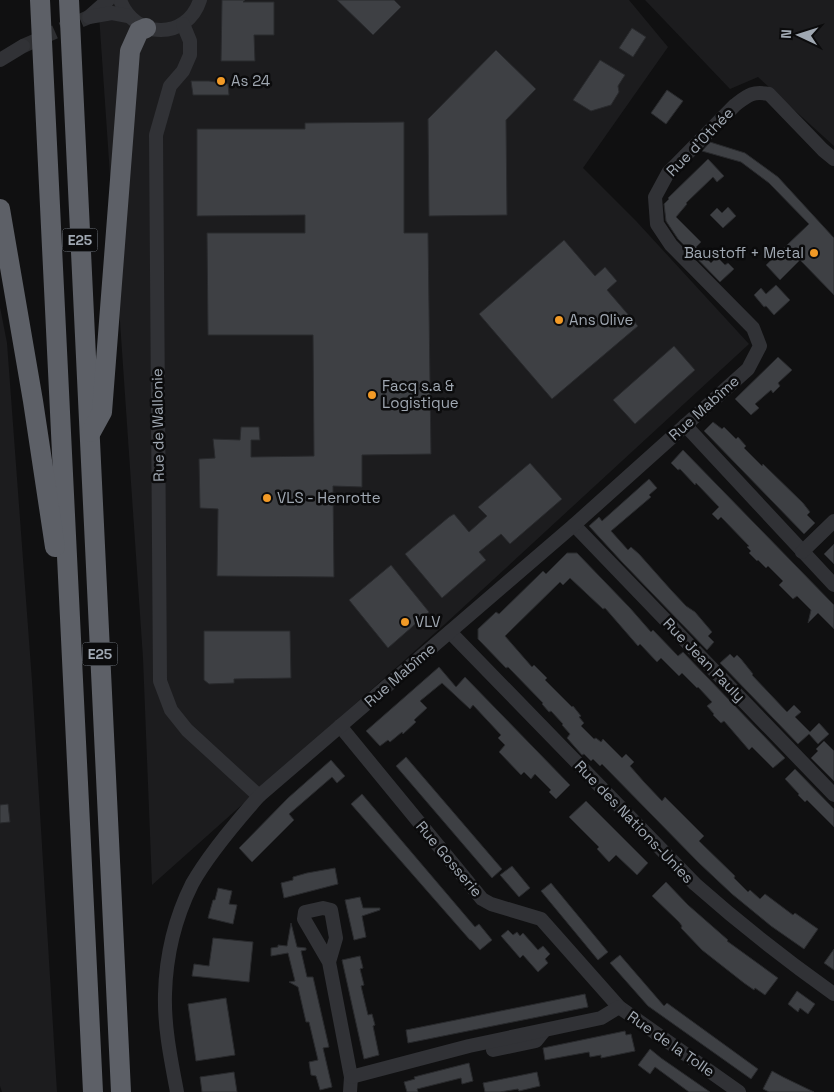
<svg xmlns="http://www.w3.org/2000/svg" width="834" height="1092" font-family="'Space Grotesk',sans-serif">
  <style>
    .built { fill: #1c1c1e }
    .building { fill: #3e4044; stroke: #292a2d }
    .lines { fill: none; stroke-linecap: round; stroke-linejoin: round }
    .minor-tunnel { stroke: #2d2e31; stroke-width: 14; stroke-dasharray: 14 7; stroke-linecap: butt }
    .minor { stroke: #313236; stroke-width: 14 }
    .highway { stroke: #5d6067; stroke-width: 20 }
    .poi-dot { fill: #f29a26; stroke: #0b0b0c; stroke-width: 2 }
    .labels { text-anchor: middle; stroke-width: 5; stroke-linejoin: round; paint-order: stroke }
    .shield { fill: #0b0b0c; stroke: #737980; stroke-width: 1 }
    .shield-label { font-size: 14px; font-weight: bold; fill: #a0a8b2 }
    .poi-label { font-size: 15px; fill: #a0a8b2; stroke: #0b0b0c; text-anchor: start }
    .street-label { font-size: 15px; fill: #a0a8b2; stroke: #0b0b0c }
  </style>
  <rect width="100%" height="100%" fill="#101011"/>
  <!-- built -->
  <g class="built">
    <polygon points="98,0 629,0 668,47 583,168 637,222 749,344 445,624 152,885 143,658"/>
    <polygon points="645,0 834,0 834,146 758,77 730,89"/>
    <polygon points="0,307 7,343 32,681 57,1092 2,1092 0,1086"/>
  </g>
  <!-- building -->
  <g class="building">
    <polygon points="222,0 245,0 243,2 274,2 274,35 254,35 255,61 221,61"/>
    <polygon points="337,0 394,0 401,7 373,35"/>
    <polygon points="632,28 646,37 633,57 619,48"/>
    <polygon points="496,50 536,89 506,120 507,215 429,216 428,119"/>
    <polygon points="600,60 625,75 618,86 619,92 611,105 591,111 573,100"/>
    <polygon points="191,81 209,81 228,84 229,95 193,95"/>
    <polygon points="667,90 683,101 666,124 651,113"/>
    <polygon points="404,122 404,233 428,233 431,454 362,455 362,487 333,486 334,577 217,576 218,509 200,508 199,459 215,458 213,439 240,440 241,427 259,427 260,440 251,440 251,457 314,456 313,335 208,335 207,233 305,233 305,215 197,216 197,129 305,129 305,123"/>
    <polygon points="710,142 745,153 778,177 834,238 834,295 800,260 780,280 766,265 809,224 769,183 741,162 702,151"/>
    <polygon points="708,159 724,176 717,182 713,177 686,203 687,204 676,217 701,242 696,247 711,263 717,257 725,265 728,263 734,269 720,282 678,239 666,221 664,204 669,199 668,198"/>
    <polygon points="728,207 736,216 723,228 710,215 717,208 722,213"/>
    <polygon points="564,240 595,276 605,267 617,281 607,290 638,326 552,399 479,314"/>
    <polygon points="776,285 790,300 774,315 766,306 764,307 754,295 761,288 766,294"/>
    <polygon points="674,346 695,370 635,424 613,400"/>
    <polygon points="778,357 792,370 778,383 780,386 773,393 771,390 755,404 759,408 751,415 735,399"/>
    <polygon points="713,422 722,429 724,427 736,439 738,437 746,446 744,448 762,466 763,464 803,503 810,512 807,515 815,523 804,534 704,431"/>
    <polygon points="683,450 834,605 834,629 818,613 808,623 811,610 797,596 793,599 779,585 783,581 768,566 766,568 758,560 757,561 749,553 751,551 747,547 749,546 721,517 718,520 712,514 719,507 696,483 695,485 680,469 678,470 671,463"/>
    <polygon points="530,463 562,499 510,544 501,534 479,552 486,560 442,598 405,554 449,517 454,514 469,532 487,516 478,507"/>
    <polygon points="649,479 657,488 649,495 651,497 611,531 628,550 631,547 639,554 671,590 686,606 695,612 712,632 708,636 714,642 707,650 622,562 589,526 599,517 602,521"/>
    <polygon points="834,544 834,564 824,554"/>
    <polygon points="567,553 577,553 630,608 651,632 653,630 678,656 683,652 785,758 773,768 752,747 749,750 724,721 721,723 713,715 714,714 707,706 712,702 698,687 697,688 682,673 679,676 661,658 657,662 640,644 638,646 605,608 603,609 570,578 563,585 560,582 505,636 532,667 534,665 547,678 545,680 572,707 573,706 581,716 579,717 584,723 581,726 594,739 596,738 601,742 603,739 622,758 626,754 634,762 630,766 644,782 662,801 665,797 704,836 699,841 735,876 734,878 748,892 750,890 760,899 765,894 793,915 795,913 818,929 804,949 771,926 732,894 699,863 602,764 600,766 593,759 591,761 584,754 582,755 567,738 570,734 562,725 563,724 551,711 549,712 542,704 543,703 508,667 506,668 478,639 478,629 496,612 499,614 543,571 546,574"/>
    <polygon points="391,565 429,612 388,648 349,600"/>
    <polygon points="204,631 290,631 291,678 234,679 234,683 209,684 204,680"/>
    <polygon points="730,654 734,658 737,655 741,659 753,674 752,675 787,712 794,705 801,712 795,717 810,732 819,723 829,734 818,744 809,734 798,744 720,663"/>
    <polygon points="439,667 456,687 465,677 570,785 556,799 549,792 551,790 535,774 531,779 524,772 521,775 499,752 505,745 498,738 501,735 473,705 470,709 442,683 420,701 427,708 414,720 416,722 403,734 402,732 390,742 388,740 380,746 366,731"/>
    <polygon points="824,741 834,751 834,781 811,758 818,751 816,749"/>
    <polygon points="406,757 502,869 492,878 396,766"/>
    <polygon points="331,760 345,776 337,783 332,777 295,809 289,814 294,820 252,862 239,848 288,798"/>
    <polygon points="795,769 834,809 834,827 807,800 805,802 798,795 799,794 785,779"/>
    <polygon points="362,794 475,927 479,924 492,940 480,950 471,940 470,940 351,804"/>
    <polygon points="586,801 648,863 637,875 616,855 609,862 597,849 599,847 569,817"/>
    <polygon points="8,804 10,822 0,823 0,805"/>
    <polygon points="512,866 530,888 519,897 500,875"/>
    <polygon points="335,868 338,884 284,898 281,883 293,880 293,877 307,873"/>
    <polygon points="666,882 688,905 728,940 727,941 778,978 765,995 755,988 754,990 744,983 702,950 681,928 682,926 679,922 652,896"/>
    <polygon points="551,883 608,952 598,960 541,891"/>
    <polygon points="218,888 232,891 229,904 237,905 233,924 208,918 213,900 215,900"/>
    <polygon points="360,897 363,908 380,908 380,910 362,916 366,937 354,940 345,900"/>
    <polygon points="291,923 297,947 306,948 306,950 301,951 307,977 313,977 329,1047 323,1048 332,1087 320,1090 316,1076 311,1075 309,1062 318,1060 309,1022 306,1022 298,987 289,982 295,981 288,953 271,956 271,948 278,947 278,945 287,946"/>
    <polygon points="508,930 513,935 517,932 520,936 523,933 538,950 543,946 550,954 545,959 548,963 538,972 523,955 520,958 501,936"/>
    <polygon points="213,938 253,942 249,982 192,976 194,964 209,966"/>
    <polygon points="834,949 834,970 824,963"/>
    <polygon points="620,955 664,1006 667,1003 758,1069 751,1079 648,1006 610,963"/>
    <polygon points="360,956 363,968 360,969 364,985 361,986 368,1015 372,1014 375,1025 373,1026 379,1055 364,1059 342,960"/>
    <polygon points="797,991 815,1004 808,1014 800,1008 798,1012 788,1004"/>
    <polygon points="585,994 588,1007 408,1043 406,1030"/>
    <polygon points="226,998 235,1055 196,1061 188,1004"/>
    <polygon points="625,1031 626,1035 631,1034 635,1051 601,1058 601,1055 590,1057 589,1052 545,1060 543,1048"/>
    <polygon points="650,1049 661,1058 710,1092 689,1092 655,1067 650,1074 638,1065"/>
    <polygon points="469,1063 473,1081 462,1084 461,1078 417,1089 418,1092 407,1092 404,1082 415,1079 414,1077"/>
    <polygon points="772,1071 783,1077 814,1092 769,1092 763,1089"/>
    <polygon points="234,1072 237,1092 202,1092 200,1077"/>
    <polygon points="537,1072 540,1086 519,1091 518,1089 500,1092 485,1092 483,1083"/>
  </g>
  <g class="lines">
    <!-- minor-tunnel -->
    <polyline class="minor-tunnel" points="23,46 89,17"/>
    <!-- minor -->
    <g class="minor">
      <path d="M120,0C134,39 187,41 200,0"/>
      <polyline points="90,16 108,0"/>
      <polyline points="89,17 112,13 128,16"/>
      <polyline points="183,24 190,41 190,55 183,71 170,86 156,135 160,681 171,710 187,730 259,796"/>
      <polyline points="0,60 23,46"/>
      <polyline points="685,425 834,585"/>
      <polyline points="574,525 834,795"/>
      <polyline points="802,552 834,521"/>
      <path d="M450,632L695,884C739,923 786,960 834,994"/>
      <polyline points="340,726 482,899 491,904 541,919 619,1007 739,1092"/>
      <polyline points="329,962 336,938 331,910 323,908 305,912 304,919 329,962 351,1077 350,1092"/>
      <polyline points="493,1050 536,1041 544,1031"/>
      <polyline points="351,1077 469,1046 601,1018 619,1007"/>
      <path d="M177,1092C171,1060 164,1027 165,994C166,956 175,918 192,884C208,855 237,821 259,796L574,525L748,369L760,346L753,328L671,245L657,224L655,197L668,173L735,105C748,95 752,91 769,94L823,150L834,159"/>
    </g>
    <!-- highway -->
    <g class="highway">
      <polyline points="40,0 93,1092"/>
      <polyline points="69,0 121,1092"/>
      <polyline points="0,209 33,401 55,547"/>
      <polyline points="91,432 102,412 130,51 139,31 146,28"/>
    </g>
  </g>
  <!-- markers -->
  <g class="poi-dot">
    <circle cx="221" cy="81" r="5"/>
    <circle cx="814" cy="253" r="5"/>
    <circle cx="559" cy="320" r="5"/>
    <circle cx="372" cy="395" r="5"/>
    <circle cx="267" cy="498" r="5"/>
    <circle cx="405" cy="622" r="5"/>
  </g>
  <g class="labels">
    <!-- shield labels -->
    <g class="shield">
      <rect x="62.5" y="228.5" width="35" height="23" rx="4"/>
      <rect x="82.5" y="642.5" width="35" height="23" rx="4"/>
    </g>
    <g class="shield-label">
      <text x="80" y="245">E25</text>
      <text x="100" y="659">E25</text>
    </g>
    <!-- poi labels -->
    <g class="poi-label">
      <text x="231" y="86">As 24</text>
      <text x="804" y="258" text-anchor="end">Baustoff + Metal</text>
      <text x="569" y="325">Ans Olive</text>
      <text x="382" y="391">Facq s.a &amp;<tspan x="382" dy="17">Logistique</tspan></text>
      <text x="277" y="503">VLS - Henrotte</text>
      <text x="415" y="627">VLV</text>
    </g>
    <!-- street labels -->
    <g class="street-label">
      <text transform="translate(700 142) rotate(-46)" y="5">Rue d'Othée</text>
      <text transform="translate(704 408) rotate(-42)" y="5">Rue Mabîme</text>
      <text transform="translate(158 425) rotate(-91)" y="5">Rue de Wallonie</text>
      <text transform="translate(704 660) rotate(46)" y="5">Rue Jean Pauly</text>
      <text transform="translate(400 675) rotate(-41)" y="5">Rue Mabîme</text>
      <text transform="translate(634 822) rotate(46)" y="5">Rue des Nations-Unies</text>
      <text transform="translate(449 859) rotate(50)" y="5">Rue Gosserie</text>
      <text transform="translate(671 1044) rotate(35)" y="5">Rue de la Tolle</text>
    </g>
  </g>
  <!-- north arrow -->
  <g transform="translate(799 35) rotate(274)" stroke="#0b0b0c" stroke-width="4" paint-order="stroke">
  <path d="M0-4L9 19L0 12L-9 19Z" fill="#a0a8b2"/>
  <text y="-8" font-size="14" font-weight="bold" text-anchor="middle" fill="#a0a8b2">N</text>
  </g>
</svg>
